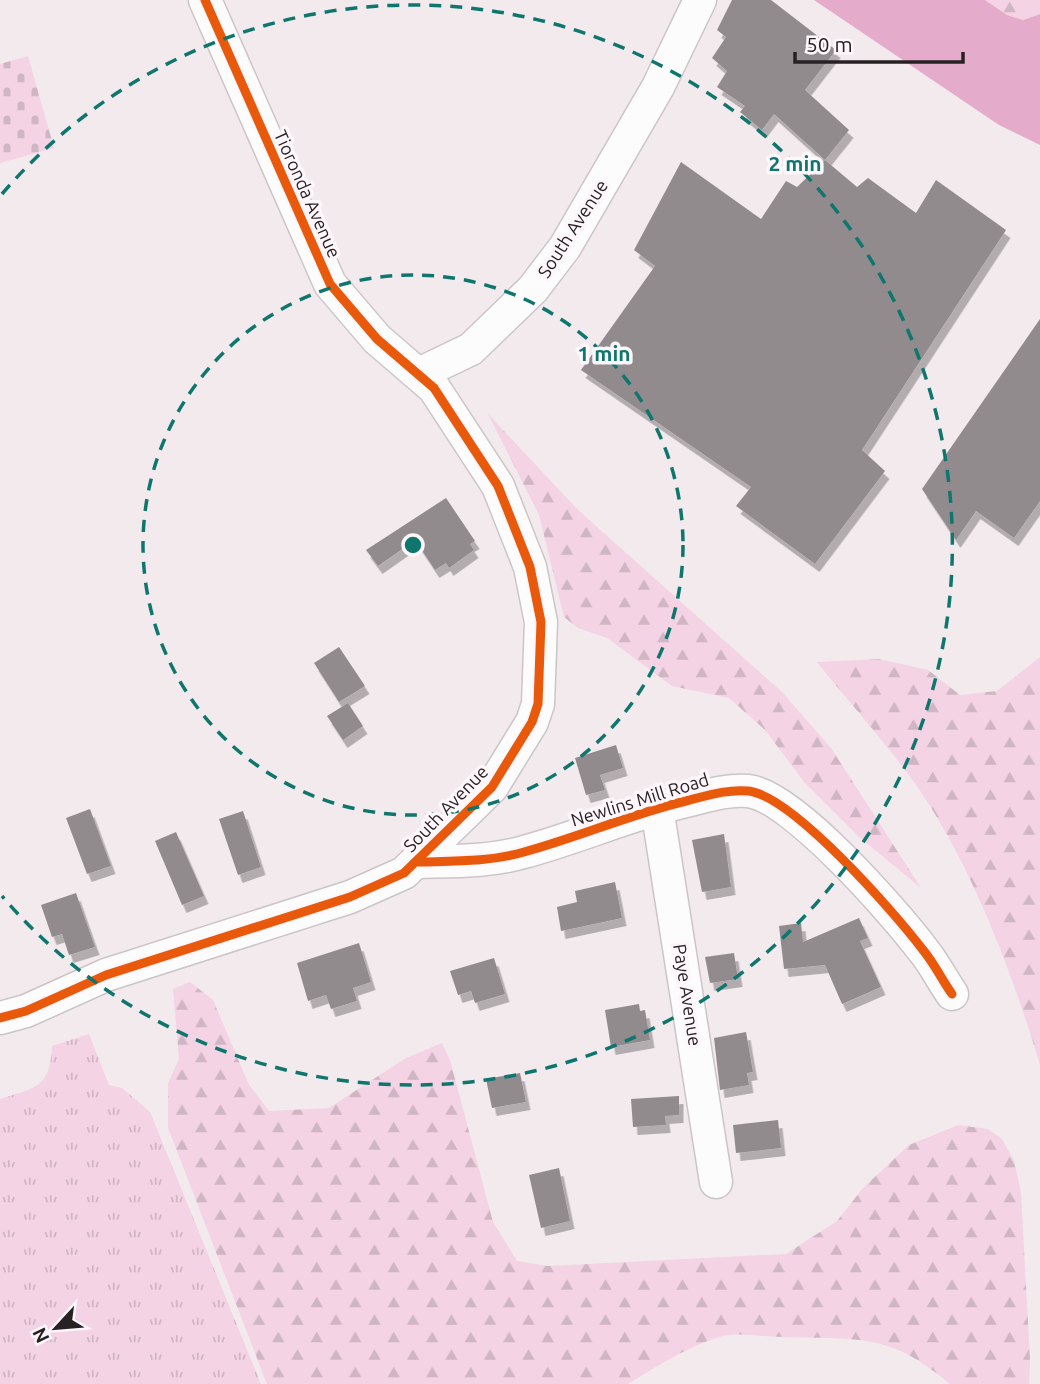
<svg xmlns="http://www.w3.org/2000/svg" width="1040" height="1384" font-family="Ubuntu,sans-serif">
  <style>
    .grass { fill: url(#grass-tufts) }
    .forest { fill: url(#forest-firs) }
    .cemetery { fill: url(#cemetery-stones) }
    .water { fill: #e4acca }
    .building { fill: #928b8e; filter: url(#shadow) }
    .lines { fill: none; stroke-linecap: round; stroke-linejoin: round }
    .minor-casing { stroke: #ccc5c8; stroke-width: 35 }
    .minor { stroke: #fdfcfc; stroke-width: 32 }
    .cycleway-casing { stroke: #fdf6fa; stroke-width: 13 }
    .cycleway { stroke: #e8590c; stroke-width: 9 }
    .ring { fill: none; stroke: #0f766e; stroke-width: 3.5; stroke-dasharray: 12 9 }
    .labels { text-anchor: middle; stroke-width: 7; stroke-linejoin: round; paint-order: stroke }
    .street-label { font-size: 18px; fill: #272124; stroke: #fdf6fa }
    .centre { fill: #0f766e; stroke: #fdf6fa; stroke-width: 3.5 }
    .ring-label { font-size: 21px; text-anchor: middle; font-weight: bold; fill: #0f766e; stroke: #fdf6fa; stroke-width: 7; stroke-linejoin: round; paint-order: stroke }
  </style>
  <defs>
    <pattern id="grass-tufts" width="24" height="20" patternUnits="userSpaceOnUse" patternTransform="scale(1.75)"><rect width="24" height="20" fill="#f3d3e4"/><path d="M3 7l-1-3M5 7V3M7 7l1-3M15 17l-1-3M17 17v-4M19 17l1-3" fill="none" stroke="#d0b5c3"/></pattern>
    <pattern id="forest-firs" width="22" height="20" patternUnits="userSpaceOnUse" patternTransform="scale(1.75)"><rect width="22" height="20" fill="#f3d3e4"/><path d="M5 1l3.5 6h-7zM16 11l3.5 6h-7z" fill="#d0b5c3"/></pattern>
    <pattern id="cemetery-stones" width="16" height="16" patternUnits="userSpaceOnUse" patternTransform="scale(1.75)"><rect width="16" height="16" fill="#f3d3e4"/><path d="M2 7V4a2 2 0 0 1 4 0v3zM10 15v-3a2 2 0 0 1 4 0v3z" fill="#d0b5c3"/></pattern>
    <filter id="shadow"><feDropShadow dx="4.5" dy="8" stdDeviation="0" flood-color="#0004"/></filter>
  </defs>
  <rect width="100%" height="100%" fill="#f3eaee"/>
  <!-- grass -->
  <path class="grass" d="M89,1034L109,1085L122,1088L150,1112L261,1384H0V1099C37,1087 50,1088 52,1046Z"/>
  <!-- forest -->
  <g class="forest">
    <polygon points="985,0 1040,0 1040,14 1023,20 1007,15"/>
    <polygon points="488,414 578,510 782,692 831,748 921,888 858,836 804,782 765,730 729,698 672,686 607,638 578,628 564,617 539,515"/>
    <path d="M1040,657V1065C1011,969 968,854 908,774C880,736 847,700 817,662L879,659L928,670L960,695L997,691Z"/>
    <path d="M190,982L213,1000L249,1085L269,1111L329,1108L406,1058L442,1043L450,1060L493,1222L517,1261L548,1266L786,1254L837,1221L863,1188L909,1145L958,1125L988,1129L1002,1139L1014,1161L1021,1192L1030,1360L1029,1384H950C888,1331 857,1340 782,1337C764,1337 740,1332 723,1336C690,1345 657,1366 628,1384H267L168,1128V1083L179,1059L173,989Z"/>
  </g>
  <!-- cemetery -->
  <polygon class="cemetery" points="28,56 54,148 0,163 0,64"/>
  <!-- water -->
  <polygon class="water" points="814,0 985,0 1007,15 1023,20 1040,14 1040,145 999,125"/>
  <!-- building -->
  <g class="building">
    <polygon points="732,0 771,0 836,50 805,90 849,130 825,160 774,114 762,130 740,112 745,106 717,87 727,71 712,58 726,37 717,30"/>
    <polygon points="825,160 857,187 868,178 916,213 936,180 1006,230 862,450 885,471 815,564 736,506 751,487 581,370 655,266 634,250 681,162 761,219 786,181 797,187"/>
    <polygon points="1040,319 1040,501 1014,538 976,511 956,540 922,489"/>
    <polygon points="446,498 475,541 470,544 474,550 449,568 446,563 435,570 415,540 378,566 366,550"/>
    <polygon points="339,647 365,686 339,702 314,663"/>
    <polygon points="348,703 363,726 343,740 327,716"/>
    <polygon points="616,745 623,768 600,775 605,790 586,795 575,758"/>
    <polygon points="90,809 111,866 87,874 66,818"/>
    <polygon points="243,811 261,867 238,875 219,819"/>
    <polygon points="176,832 204,896 182,905 155,841"/>
    <polygon points="724,834 731,887 702,892 692,840"/>
    <polygon points="615,882 622,918 561,931 557,907 577,902 575,891"/>
    <polygon points="76,893 95,947 69,955 62,934 52,937 41,905"/>
    <polygon points="859,918 868,938 860,941 881,987 842,1004 825,965 784,969 779,926 801,923 803,942"/>
    <polygon points="359,943 371,982 353,988 357,1001 331,1009 326,995 308,1001 297,963"/>
    <polygon points="734,953 738,979 710,983 705,957"/>
    <polygon points="494,958 505,994 475,1003 471,991 458,995 450,971"/>
    <polygon points="639,1004 640,1011 645,1010 650,1040 611,1047 605,1010"/>
    <polygon points="746,1032 753,1072 747,1073 749,1085 720,1090 714,1038"/>
    <polygon points="520,1073 526,1102 492,1108 486,1079"/>
    <polygon points="679,1096 679,1115 665,1116 666,1125 633,1127 631,1099"/>
    <polygon points="778,1120 781,1148 736,1153 733,1125"/>
    <polygon points="559,1168 570,1221 541,1228 529,1175"/>
  </g>
  <g class="lines">
    <defs>
      <g id="minor">
        <polyline points="419,374 471,349 533,289 565,247 658,87 700,0"/>
        <polyline points="657,808 716,1182"/>
        <path d="M419,862C453,861 490,862 524,852C579,837 631,814 686,801C706,796 727,789 748,791C792,795 895,913 923,950C934,963 942,980 952,994"/>
        <polyline points="0,1018 26,1011 106,975 350,897 404,873 492,787 532,722 538,704 541,622 530,567 498,486 434,388 377,339 330,284 205,0"/>
      </g>
    </defs>
    <!-- minor casing -->
    <use href="#minor" class="minor-casing"/>
    <!-- minor -->
    <use href="#minor" class="minor"/>
    <defs>
      <g id="cycleway">
        <path d="M419,862C453,861 490,862 524,852C579,837 631,814 686,801C706,796 727,789 748,791C792,795 895,913 923,950C934,963 942,980 952,994"/>
        <polyline points="0,1018 26,1011 106,975 350,897 404,873 492,787 532,722 538,704 541,622 530,567 498,486 434,388 377,339 330,284 205,0"/>
      </g>
    </defs>
    <!-- cycleway casing -->
    <use href="#cycleway" class="cycleway-casing"/>
    <!-- cycleway -->
    <use href="#cycleway" class="cycleway"/>
  </g>
  <!-- distance rings -->
  <g class="ring">
    <circle cx="413" cy="545" r="270"/>
    <path d="M2 194A540 540 0 1 1 2 896"/>
  </g>
  <g class="labels">
    <!-- street labels -->
    <g class="street-label">
      <text transform="translate(307 194) rotate(66)" y="6">Tioronda Avenue</text>
      <text transform="translate(573 229) rotate(-57)" y="6">South Avenue</text>
      <text transform="translate(640 800) rotate(-17)" y="6">Newlins Mill Road</text>
      <text transform="translate(446 809) rotate(-46)" y="6">South Avenue</text>
      <text transform="translate(687 995) rotate(81)" y="6">Paye Avenue</text>
    </g>
  </g>
  <circle cx="413" cy="545" r="10" class="centre"/>
  <g class="ring-label">
    <text x="795" y="171">2 min</text>
    <text x="604" y="361">1 min</text>
  </g>
  <!-- north arrow -->
  <g transform="translate(56 1328) rotate(244)" stroke="#fdf6fa" stroke-width="5" paint-order="stroke">
  <path d="M0-5L12 26L0 18L-12 26Z" fill="#272124"/>
  <text y="-10" font-size="19" font-weight="bold" text-anchor="middle" fill="#272124">N</text>
  </g>
  <!-- scale -->
  <path d="M795 52v10h168v-10" fill="none" stroke="#272124" stroke-width="3.5"/>
  <text x="806" y="52" font-size="21" fill="#272124" stroke="#fdf6fa" stroke-width="5" paint-order="stroke">50 m</text>
</svg>
